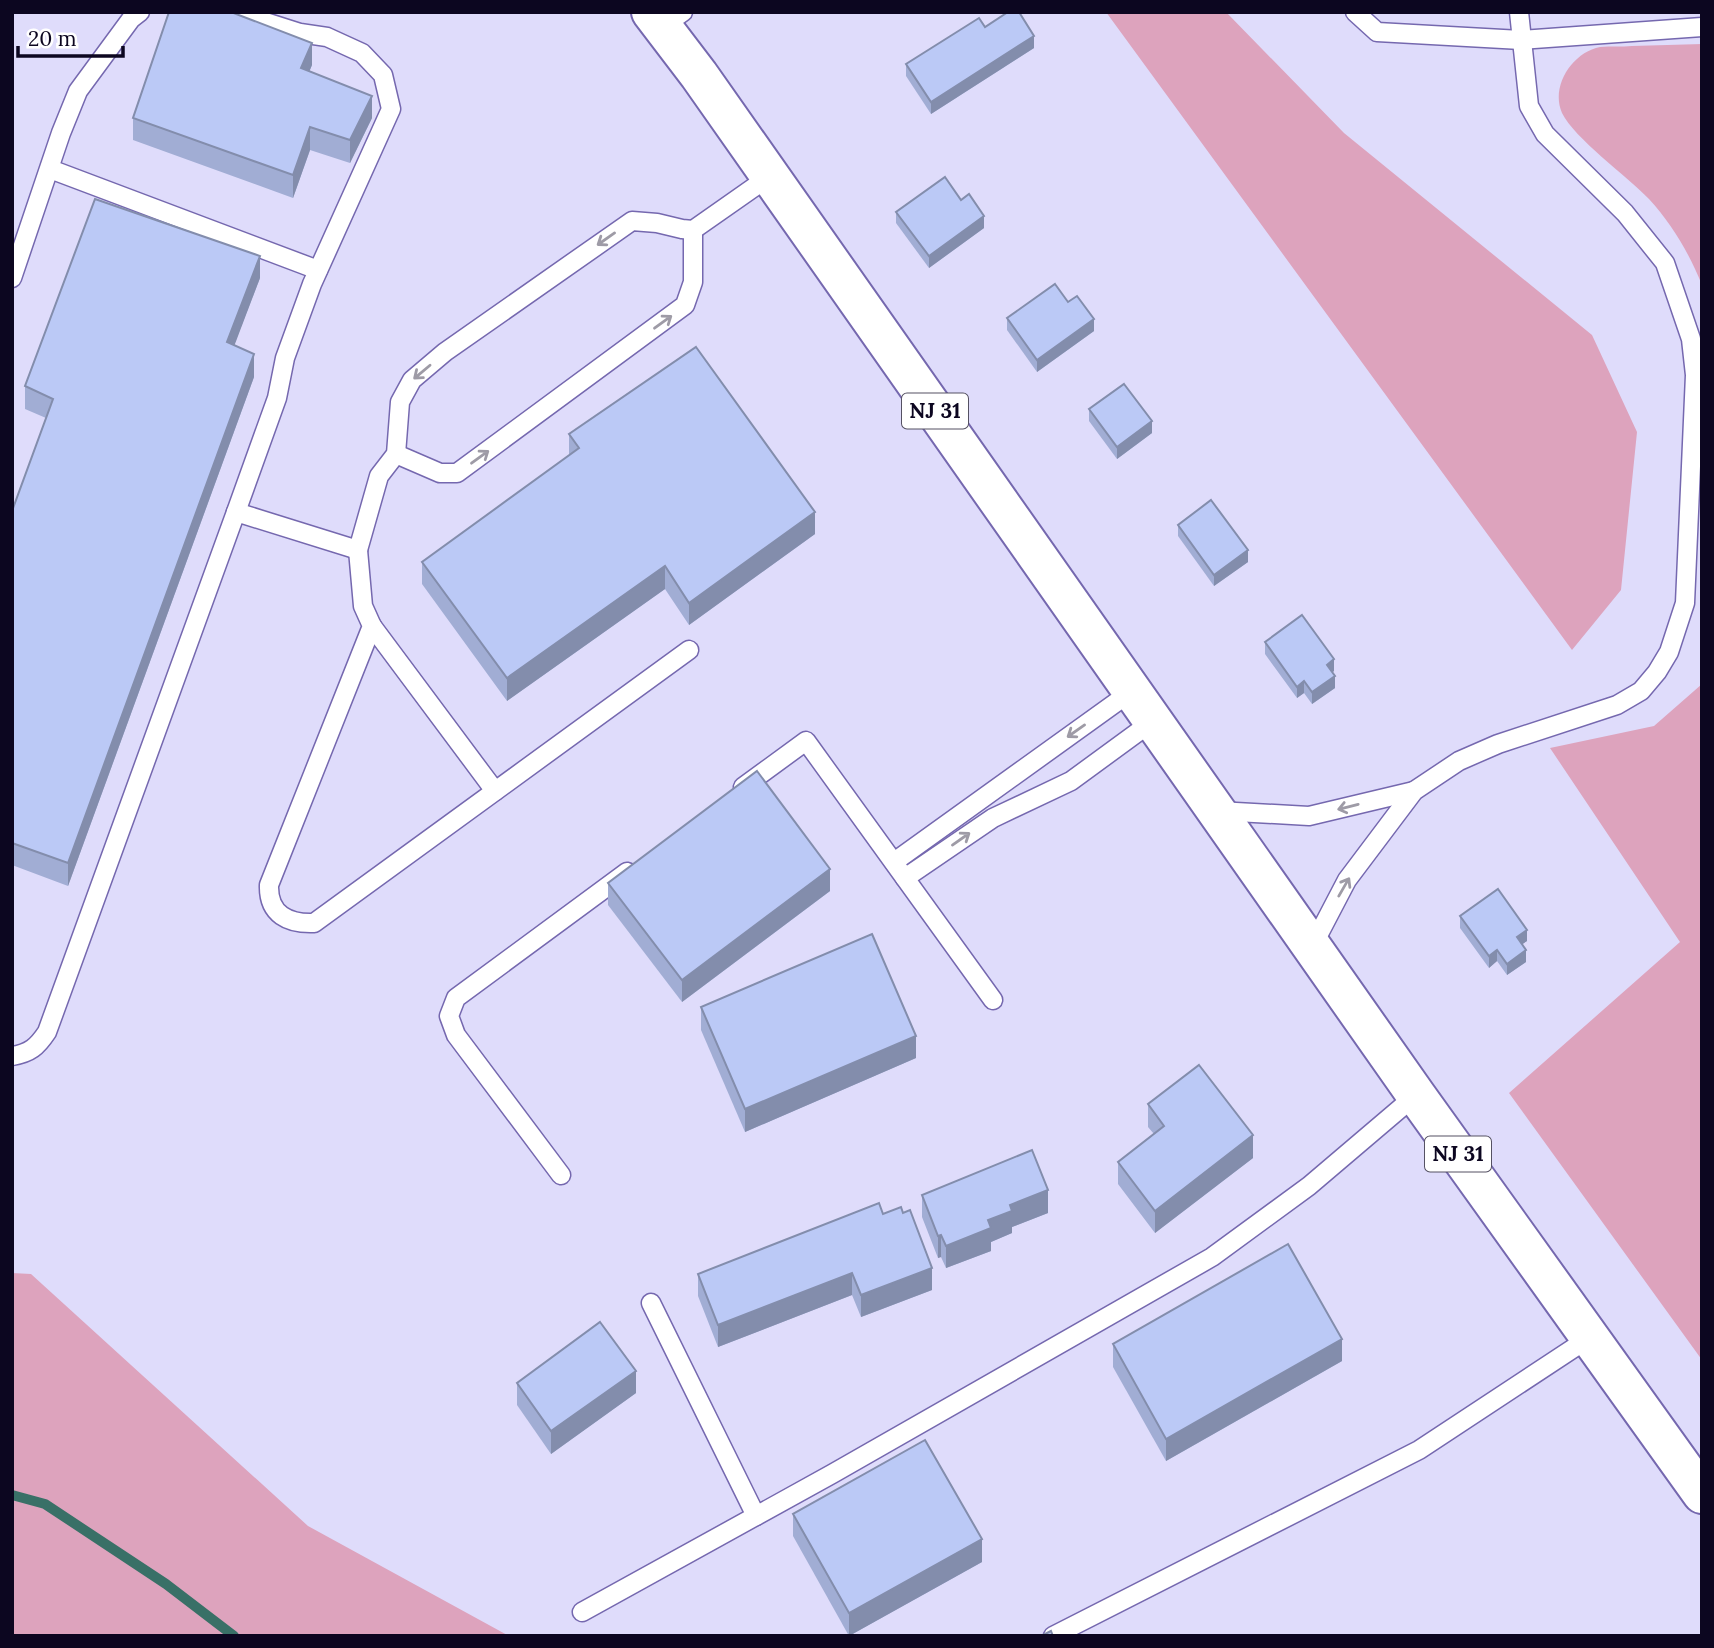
<svg xmlns="http://www.w3.org/2000/svg" width="1714" height="1648" font-family="Lora,serif">
  <style>
    .green { fill: #dda3bd }
    .lines { fill: none; stroke-linecap: round; stroke-linejoin: round }
    .stream { stroke: #397067; stroke-width: 10 }
    .service-casing { stroke: #7568af; stroke-width: 21 }
    .trunk-casing { stroke: #7568af; stroke-width: 42 }
    .service { stroke: #fff; stroke-width: 18 }
    .trunk { stroke: #fff; stroke-width: 38 }
    .wall { fill: #a1add4 }
    .shaded-wall { fill: #838dac }
    .building { fill: #bbc9f6; stroke: #838dac; stroke-width: 2 }
    .oneway { stroke: #9e9ba6 }
    .labels { text-anchor: middle; stroke-width: 5; stroke-linejoin: round; paint-order: stroke }
    .shield { fill: #fff; stroke: #555163; stroke-width: 2 }
    .shield-label { font-size: 21px; font-weight: bold; fill: #0c0620 }
  </style>
  <rect width="100%" height="100%" fill="#dfdcfb"/>
  <!-- green -->
  <g class="green">
    <polygon points="1106,12 1226,12 1344,133 1592,335 1637,432 1621,590 1572,650"/>
    <path d="M1702,44V285C1689,253 1672,224 1649,199C1628,177 1574,138 1562,113C1550,86 1573,52 1600,47C1611,46 1622,47 1632,46C1656,45 1679,45 1702,44Z"/>
    <polygon points="1702,684 1702,1360 1509,1093 1680,942 1550,748 1654,726"/>
    <polygon points="12,1273 31,1274 308,1526 509,1636 12,1636"/>
  </g>
  <g class="lines">
    <!-- stream -->
    <polyline class="stream" points="12,1495 45,1504 166,1584 234,1636"/>
    <defs>
      <g id="service">
        <polyline points="234,12 300,33 327,37 362,53 383,75 391,109 312,284 285,358 277,398 236,512"/>
        <polyline points="1355,12 1377,32 1521,40 1702,27"/>
        <polyline points="662,27 683,12"/>
        <polyline points="50,169 318,270"/>
        <polyline points="12,278 61,133 78,91 131,19 140,12"/>
        <polyline points="396,454 440,473 457,473 685,305 693,282 693,230"/>
        <path d="M358,550L363,606L372,626L269,885C268,915 289,924 314,923L689,650"/>
        <polyline points="372,626 495,791"/>
        <polyline points="743,787 806,741 993,1000"/>
        <polyline points="1218,811 1309,816 1414,791"/>
        <polyline points="894,862 1132,691"/>
        <polyline points="905,878 993,818 1071,781 1153,721"/>
        <polyline points="1312,947 1347,880 1414,791 1459,761 1498,744 1617,705 1641,691 1657,672 1669,652 1685,603 1695,375 1691,339 1665,263 1625,213 1545,134 1529,106 1519,12"/>
        <path d="M12,1056C30,1053 37,1047 47,1032L236,512L358,550L379,476L396,454L400,402L412,380L445,352L632,221L657,223L682,229L693,230L770,176"/>
        <polyline points="561,1175 456,1035 449,1016 456,998 627,872"/>
        <polyline points="651,1303 756,1516"/>
        <polyline points="582,1612 832,1474 1212,1257 1309,1186 1416,1095"/>
        <polyline points="1053,1636 1419,1450 1589,1338"/>
      </g>
      <polyline id="trunk" points="651,12 699,75 1416,1095 1702,1494"/>
    </defs>
    <!-- service casing -->
    <use href="#service" class="service-casing"/>
    <!-- trunk casing -->
    <use href="#trunk" class="trunk-casing"/>
    <!-- service -->
    <use href="#service" class="service"/>
    <!-- trunk -->
    <use href="#trunk" class="trunk"/>
  </g>
  <!-- wall -->
  <g class="wall">
    <polygon points="985,27 1034,48 931,114 906,76 906,64"/>
    <polygon points="312,65 309,72 372,118 350,163 310,150 293,198 133,140 133,118"/>
    <polygon points="961,200 984,228 929,268 896,223 896,212"/>
    <polygon points="260,278 234,345 254,377 68,886 12,865 12,511 46,418 25,409 25,386"/>
    <polygon points="1068,302 1094,331 1037,372 1007,330 1007,318"/>
    <polygon points="1089,409 1152,433 1117,459 1089,421"/>
    <polygon points="569,434 815,534 689,625 665,589 507,701 422,584 422,562 569,455"/>
    <polygon points="1178,525 1248,562 1214,586 1178,536"/>
    <polygon points="1265,642 1334,671 1332,673 1335,688 1312,704 1304,693 1297,698 1265,654"/>
    <polygon points="608,883 830,891 682,1002 608,905"/>
    <polygon points="1460,916 1527,941 1522,944 1526,962 1507,975 1497,961 1489,968 1460,928"/>
    <polygon points="701,1007 916,1058 745,1132 701,1030"/>
    <polygon points="1148,1104 1253,1158 1155,1233 1118,1184 1118,1162 1154,1134 1148,1127"/>
    <polygon points="922,1195 1048,1213 1012,1227 1012,1233 991,1242 991,1251 946,1268 941,1257 938,1258 922,1217"/>
    <polygon points="883,1214 932,1290 861,1317 852,1295 718,1347 698,1296 698,1274"/>
    <polygon points="1113,1344 1342,1361 1166,1461 1113,1367"/>
    <polygon points="517,1383 636,1393 551,1454 517,1405"/>
    <polygon points="793,1514 982,1562 849,1636 793,1536"/>
  </g>
  <!-- shaded-wall -->
  <g class="shaded-wall">
    <polygon points="1034,36 1034,48 931,114 931,102"/>
    <polygon points="312,43 312,65 301,91 301,68"/>
    <polygon points="372,96 372,118 350,163 350,140"/>
    <polygon points="310,127 310,150 293,198 293,175"/>
    <polygon points="984,216 984,228 929,268 929,256"/>
    <polygon points="260,256 260,278 227,365 227,342"/>
    <polygon points="1094,319 1094,331 1037,372 1037,360"/>
    <polygon points="254,354 254,377 68,886 68,863"/>
    <polygon points="1152,421 1152,433 1117,459 1117,447"/>
    <polygon points="815,512 815,534 689,625 689,603"/>
    <polygon points="1248,550 1248,562 1214,586 1214,575"/>
    <polygon points="665,566 665,589 507,701 507,678"/>
    <polygon points="1334,659 1334,671 1327,676 1327,665"/>
    <polygon points="1335,676 1335,688 1312,704 1312,692"/>
    <polygon points="1304,681 1304,693 1297,698 1297,687"/>
    <polygon points="830,869 830,891 682,1002 682,980"/>
    <polygon points="1527,930 1527,941 1517,948 1517,937"/>
    <polygon points="1497,950 1497,961 1489,968 1489,956"/>
    <polygon points="1526,950 1526,962 1507,975 1507,964"/>
    <polygon points="916,1036 916,1058 745,1132 745,1109"/>
    <polygon points="1253,1135 1253,1158 1155,1233 1155,1211"/>
    <polygon points="1048,1190 1048,1213 1012,1227 1012,1233 991,1242 991,1251 946,1268 946,1246 988,1220 1010,1205"/>
    <polygon points="941,1235 941,1257 938,1258 938,1236"/>
    <polygon points="932,1268 932,1290 861,1317 861,1295"/>
    <polygon points="852,1273 852,1295 718,1347 718,1325"/>
    <polygon points="1342,1339 1342,1361 1166,1461 1166,1439"/>
    <polygon points="636,1371 636,1393 551,1454 551,1431"/>
    <polygon points="982,1539 982,1562 849,1636 849,1613"/>
  </g>
  <!-- building -->
  <g class="building">
    <polygon points="169,12 231,12 312,43 301,68 372,96 350,140 310,127 293,175 133,118"/>
    <polygon points="1008,12 1019,12 1034,36 931,102 906,64 979,18 985,27"/>
    <polygon points="945,177 961,200 969,194 984,216 929,256 896,212"/>
    <polygon points="95,199 260,256 227,342 254,354 68,863 12,843 12,511 53,399 25,386"/>
    <polygon points="1055,284 1068,302 1077,296 1094,319 1037,360 1007,318"/>
    <polygon points="696,347 815,512 689,603 665,566 507,678 422,562 579,448 569,434"/>
    <polygon points="1124,384 1152,421 1117,447 1089,409"/>
    <polygon points="1211,500 1248,550 1214,575 1178,525"/>
    <polygon points="1302,615 1334,659 1327,665 1335,676 1312,692 1304,681 1297,687 1265,642"/>
    <polygon points="757,771 830,869 682,980 608,883"/>
    <polygon points="1498,889 1527,930 1517,937 1526,950 1507,964 1497,950 1489,956 1460,916"/>
    <polygon points="872,934 916,1036 745,1109 701,1007"/>
    <polygon points="1199,1065 1253,1135 1155,1211 1118,1162 1164,1126 1148,1104"/>
    <polygon points="1032,1150 1048,1190 1010,1205 1012,1211 988,1220 991,1228 946,1246 941,1235 938,1236 922,1195"/>
    <polygon points="879,1203 883,1214 901,1207 903,1213 910,1210 932,1268 861,1295 852,1273 718,1325 698,1274"/>
    <polygon points="1288,1244 1342,1339 1166,1439 1113,1344"/>
    <polygon points="600,1322 636,1371 551,1431 517,1383"/>
    <polygon points="925,1440 982,1539 849,1613 793,1514"/>
    <polygon points="1051,1631 1053,1636 1041,1636"/>
  </g>
  <!-- one-way arrows -->
  <defs><path id="oneway-shaft" d="M-6 0H5M1.5-3L5.5 0L1.5 3" fill="none" stroke-width="1.6" stroke-linecap="round" stroke-linejoin="round" transform="scale(1.75)"/></defs>
  <g class="oneway">
    <use href="#oneway-shaft" transform="translate(606 239) rotate(145)"/>
    <use href="#oneway-shaft" transform="translate(663 322) rotate(-36)"/>
    <use href="#oneway-shaft" transform="translate(422 372) rotate(140)"/>
    <use href="#oneway-shaft" transform="translate(480 457) rotate(-36)"/>
    <use href="#oneway-shaft" transform="translate(1076 731) rotate(145)"/>
    <use href="#oneway-shaft" transform="translate(1348 807) rotate(166)"/>
    <use href="#oneway-shaft" transform="translate(961 839) rotate(-35)"/>
    <use href="#oneway-shaft" transform="translate(1344 887) rotate(-60)"/>
  </g>
  <g class="labels">
    <!-- shield labels -->
    <g class="shield">
      <rect x="902" y="393.5" width="66" height="35" rx="5"/>
      <rect x="1425" y="1136.5" width="66" height="35" rx="5"/>
    </g>
    <g class="shield-label">
      <text x="935" y="418">NJ 31</text>
      <text x="1458" y="1161">NJ 31</text>
    </g>
  </g>
  <!-- border -->
  <rect width="1714" height="1648" fill="none" stroke="#0c0620" stroke-width="28"/>
  <!-- scale -->
  <path d="M18 46v10h105v-10" fill="none" stroke="#0c0620" stroke-width="3.5"/>
  <text x="28" y="46" font-size="21" fill="#0c0620" stroke="#ffffff" stroke-width="5" paint-order="stroke">20 m</text>
</svg>
